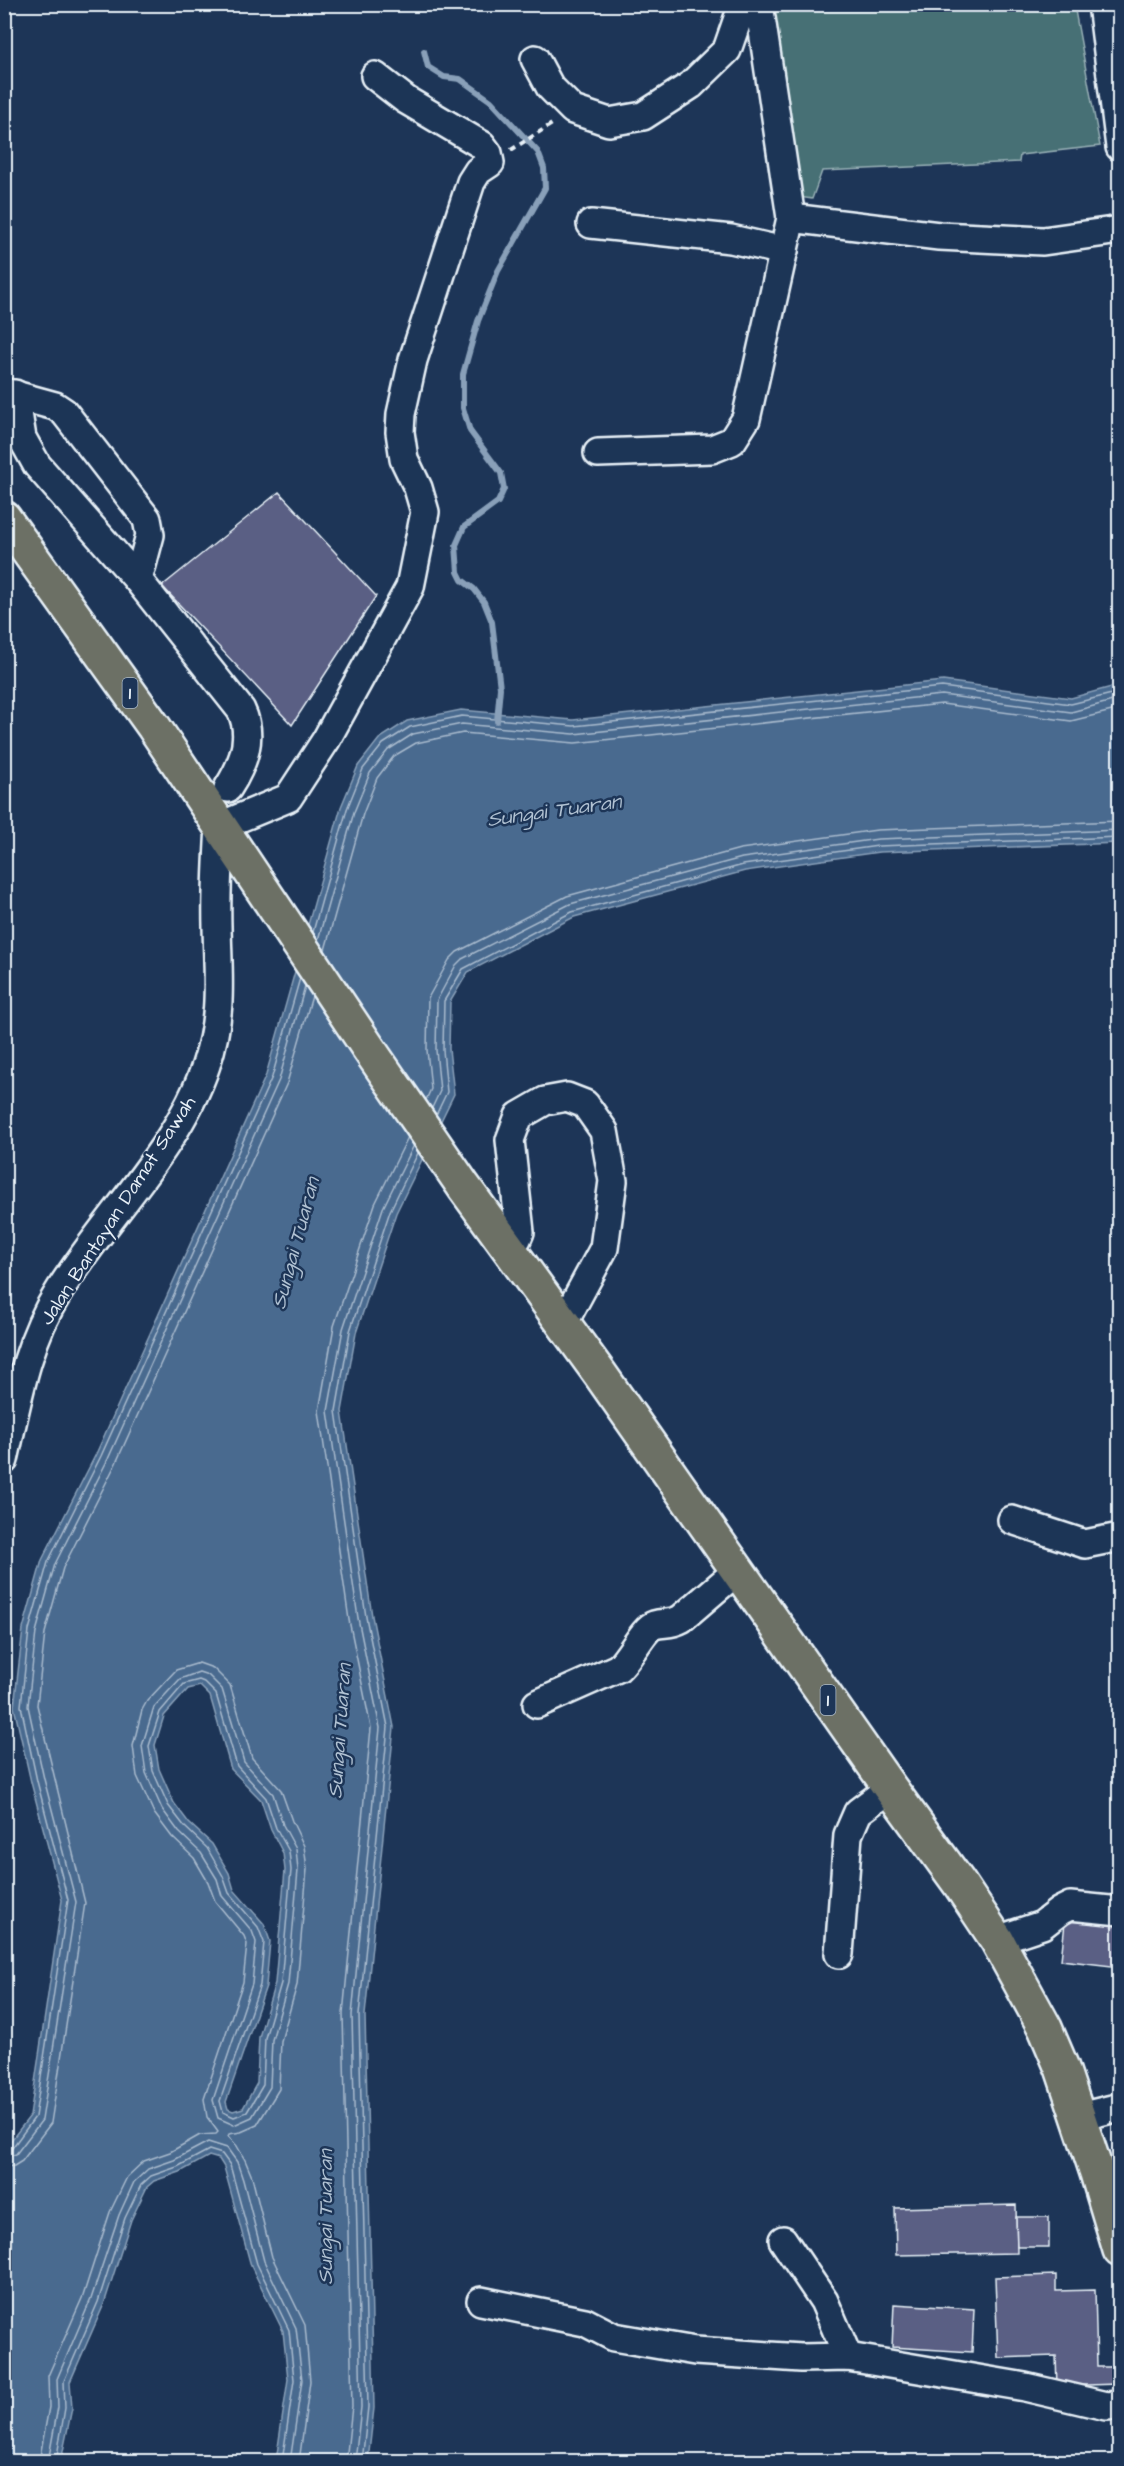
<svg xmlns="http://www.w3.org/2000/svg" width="1124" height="2466" font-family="'Architects Daughter',sans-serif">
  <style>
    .green { fill: #477074; stroke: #98b0b6; stroke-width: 1.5 }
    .water { fill: #4a6a8f; stroke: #89a0b9; stroke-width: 1.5; fill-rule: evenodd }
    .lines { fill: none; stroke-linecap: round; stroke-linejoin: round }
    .shore { stroke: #a9bbce; stroke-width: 1.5 }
    .stream { stroke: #89a0b9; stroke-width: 6 }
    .building { fill: #5a5f84; stroke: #e8f1f8; stroke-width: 1.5 }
    .minor-casing { stroke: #e8f1f8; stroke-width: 32 }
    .highway-casing { stroke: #e8f1f8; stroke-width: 38 }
    .path { stroke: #e8f1f8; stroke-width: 4; stroke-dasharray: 6 4.5; stroke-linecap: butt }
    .minor { stroke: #1d3557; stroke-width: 27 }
    .highway { stroke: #6c7065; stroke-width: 33 }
    .labels { text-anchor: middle; stroke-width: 5; stroke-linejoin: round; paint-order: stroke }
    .shield { fill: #1d3557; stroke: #abb9c8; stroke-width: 1.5 }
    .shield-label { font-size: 18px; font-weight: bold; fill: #e8f1f8 }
    .street-label { font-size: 20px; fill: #e8f1f8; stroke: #1d3557 }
    .water-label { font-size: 21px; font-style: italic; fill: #b1c2d3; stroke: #1d3557 }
  </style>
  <rect width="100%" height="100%" fill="#1d3557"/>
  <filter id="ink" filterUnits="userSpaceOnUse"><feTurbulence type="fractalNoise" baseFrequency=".0167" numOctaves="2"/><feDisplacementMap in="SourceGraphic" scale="12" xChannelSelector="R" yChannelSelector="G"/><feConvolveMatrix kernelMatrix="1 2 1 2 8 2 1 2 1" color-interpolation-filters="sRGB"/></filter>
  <g filter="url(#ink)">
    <!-- green -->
    <polygon class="green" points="765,5 1074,5 1100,146 1020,155 1019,162 822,171 812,199 793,196"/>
    <!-- water -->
    <path class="water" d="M943,681L1071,698L1119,685V843L879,852L745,871L574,917L468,972L450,1002L449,1049L454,1094L396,1213L356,1333L342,1411L372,1616L394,1727L365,2015L374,2408L368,2461H276L288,2379L283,2331L251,2266L224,2167L219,2159L209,2156L180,2172L154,2181L147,2187L131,2220L104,2304L70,2382L72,2408L61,2461L5,2462V2148L30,2116L62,1900L31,1782L14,1707L23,1629L42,1560L96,1454L266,1075L341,807L358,766L379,739L407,721L461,710L573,720ZM200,1686L210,1696L231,1769L261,1800L271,1830L283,1853L285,1870L275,1983L259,2037L257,2083L243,2108L233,2111L228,2109L226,2102L266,1986L270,1941L264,1924L234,1890L229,1873L212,1844L189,1823L174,1803L159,1769L155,1745L164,1716L188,1689Z"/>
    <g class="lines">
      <!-- shore -->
      <g class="shore">
        <polyline points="313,932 347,809 363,769 383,744 410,727 462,716 574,726 942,687 1071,704 1120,692"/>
        <polyline points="318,940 354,812 370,773 388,750 413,734 462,724 574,734 942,695 1071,712 1120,699"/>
        <polyline points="325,950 363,814 377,778 394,756 416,743 463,733 575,743 942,704 1071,721 1120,709"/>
        <polyline points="426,1100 431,1089 427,1050 428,998 449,960 457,952 567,896 740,849 877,830 1120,821"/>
        <polyline points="432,1108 440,1091 436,1050 437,1000 456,965 462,959 570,904 742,858 878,839 1120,830"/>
        <polyline points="436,1115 447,1092 443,1050 444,1001 463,969 572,912 743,865 878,846 1120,837"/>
        <polygon points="199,1672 208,1675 222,1689 244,1762 273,1794 283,1825 296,1849 298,1870 288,1984 272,2040 270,2087 252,2117 234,2125 218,2118 213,2100 252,1984 256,1942 252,1931 222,1896 217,1879 201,1853 179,1832 162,1809 146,1773 142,1746 154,1707 180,1679"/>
        <polygon points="199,1680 204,1682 216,1694 237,1766 266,1798 276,1828 289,1851 291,1870 281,1983 265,2038 263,2085 247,2112 234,2117 223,2112 220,2101 260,1985 264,1942 258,1927 229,1893 223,1876 207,1848 185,1827 168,1805 153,1771 149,1746 160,1712 184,1684"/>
        <polyline points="4,2151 12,2148 35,2117 68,1900 37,1781 21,1706 29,1630 48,1562 101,1456 272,1077 300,978"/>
        <polyline points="4,2158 16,2154 42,2120 76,1902 44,1779 28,1706 36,1632 55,1564 108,1459 279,1080 305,986"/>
        <polyline points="4,2167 14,2166 22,2161 51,2123 85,1903 37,1705 45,1633 63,1568 116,1463 287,1083 312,996"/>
        <polyline points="39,2462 49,2407 48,2376 83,2296 110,2212 127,2177 144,2161 170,2152 200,2135 216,2134 218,2132 207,2117 204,2099 243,1982 247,1944 244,1936 215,1901 208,1882 194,1858 172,1837 154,1813 137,1776 133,1746 142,1710 147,1701 176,1670 199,1663 213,1668 230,1685 252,1758 281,1790 292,1821 304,1846 307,1869 297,1985 281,2041 279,2089 257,2125 241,2132 229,2134 228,2136 237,2146 245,2160 252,2177 272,2257 305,2325 310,2381 299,2462"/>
        <polyline points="48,2462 58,2407 57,2379 91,2299 119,2215 134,2182 148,2169 174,2160 208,2142 227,2148 237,2162 243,2180 264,2261 296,2328 302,2380 290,2462"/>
        <polyline points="56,2462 65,2408 64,2381 98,2302 125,2218 141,2185 151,2176 177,2167 209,2150 222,2154 230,2165 257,2264 289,2330 294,2380 282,2462"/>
        <polyline points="346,2462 352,2406 343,2014 371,1728 349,1620 319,1411 334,1326 375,1204 408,1137"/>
        <polyline points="355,2462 361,2407 352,2015 380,1728 358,1618 328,1411 343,1329 383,1208 414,1145"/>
        <polyline points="362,2462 368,2407 359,2015 388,1727 366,1617 336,1411 350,1331 390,1211 418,1153"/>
      </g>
      <!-- stream -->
      <polyline class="stream" points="424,51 428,67 444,77 460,79 491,101 538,152 544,168 545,188 498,271 478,321 463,374 463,408 470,431 501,473 504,489 498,502 464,527 456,545 458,572 462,580 474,589 484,602 492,622 500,688 497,721"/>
    </g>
    <!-- building -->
    <g class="building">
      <polygon points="279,492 376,596 292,725 162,586"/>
      <polygon points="1066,1914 1120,1921 1120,1967 1061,1960"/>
      <polygon points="1016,2205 1017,2253 896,2255 895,2208"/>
      <polygon points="1016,2217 1049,2217 1049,2247 1017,2247"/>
      <polygon points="1056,2275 1056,2291 1095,2290 1097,2367 1117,2367 1117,2384 1057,2386 1056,2356 998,2358 995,2277"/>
      <polygon points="894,2304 974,2309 972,2352 892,2347"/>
    </g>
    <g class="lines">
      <defs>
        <g id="minor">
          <polyline points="1102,4 1120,147"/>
          <polyline points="535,59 550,87 573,110 609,122 643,116 691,85 727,50 743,4"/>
          <polyline points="791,218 939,236 1043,241 1120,230"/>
          <polyline points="591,224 731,239 784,251"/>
          <polyline points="4,392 55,406 64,412 147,519 150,535 138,580"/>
          <path d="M15,394L22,438L37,465L138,580L241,710C254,737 243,765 228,788"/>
          <polyline points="598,453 712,449 732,441 746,419 791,218 759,4"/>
          <polyline points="506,1246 517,1239 520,1232 510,1140 519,1116 545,1101 567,1097 585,1104 604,1131 613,1181 604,1248 563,1324"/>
          <path d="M4,1460C17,1403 26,1343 58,1293C104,1218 178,1149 206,1065C223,1014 218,978 217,926C216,893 218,859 220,826L288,798L326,740L410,587L425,512L418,488L404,459L400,432L401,414L413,360L471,182L478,171L490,163L488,153L482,145L406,100L375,76"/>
          <polyline points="1012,1520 1085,1544 1120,1537"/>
          <path d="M537,1704L618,1668C629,1659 644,1628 654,1625C665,1622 670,1625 681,1619L737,1571"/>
          <polyline points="997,1940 1042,1925 1060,1911 1070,1906 1120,1911"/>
          <polyline points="839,1954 848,1835 858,1812 890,1788"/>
          <polyline points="1079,2117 1120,2107"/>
          <polyline points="783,2240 824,2301 848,2357"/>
          <polyline points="481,2301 585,2322 614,2337 695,2351 801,2358 848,2357 1025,2387 1106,2406 1120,2405"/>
        </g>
        <polyline id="highway" points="4,518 154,727 369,1049 464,1187 600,1374 890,1788 959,1883 997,1940 1045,2028 1062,2068 1097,2173 1120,2250"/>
      </defs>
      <!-- minor casing -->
      <use href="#minor" class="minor-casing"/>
      <!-- highway casing -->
      <use href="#highway" class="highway-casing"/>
      <!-- path -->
      <polyline class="path" points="511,150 555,122"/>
      <!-- minor -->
      <use href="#minor" class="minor"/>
      <!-- highway -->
      <use href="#highway" class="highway"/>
    </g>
  </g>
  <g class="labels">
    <!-- shield labels -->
    <g class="shield">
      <rect x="122.5" y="678" width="15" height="30" rx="4.5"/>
      <rect x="820.5" y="1685" width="15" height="30" rx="4.5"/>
    </g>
    <g class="shield-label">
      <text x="130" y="699">1</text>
      <text x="828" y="1706">1</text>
    </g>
    <!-- street labels -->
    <g class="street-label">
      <text transform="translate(117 1210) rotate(-57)" y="7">Jalan Bantayan Damat Sawah</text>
    </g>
    <!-- water labels -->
    <g class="water-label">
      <text transform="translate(554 810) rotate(-8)" y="7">Sungai Tuaran</text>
      <text transform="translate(295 1243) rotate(-75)" y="7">Sungai Tuaran</text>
      <text transform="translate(339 1731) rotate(-86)" y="7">Sungai Tuaran</text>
      <text transform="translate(325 2217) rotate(-90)" y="7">Sungai Tuaran</text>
    </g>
  </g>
  <!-- margin -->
  <rect width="1124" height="2466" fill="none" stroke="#1d3557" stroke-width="24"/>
  <rect x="12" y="12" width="1100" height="2442" fill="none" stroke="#e8f1f8" stroke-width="2" filter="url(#ink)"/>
</svg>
